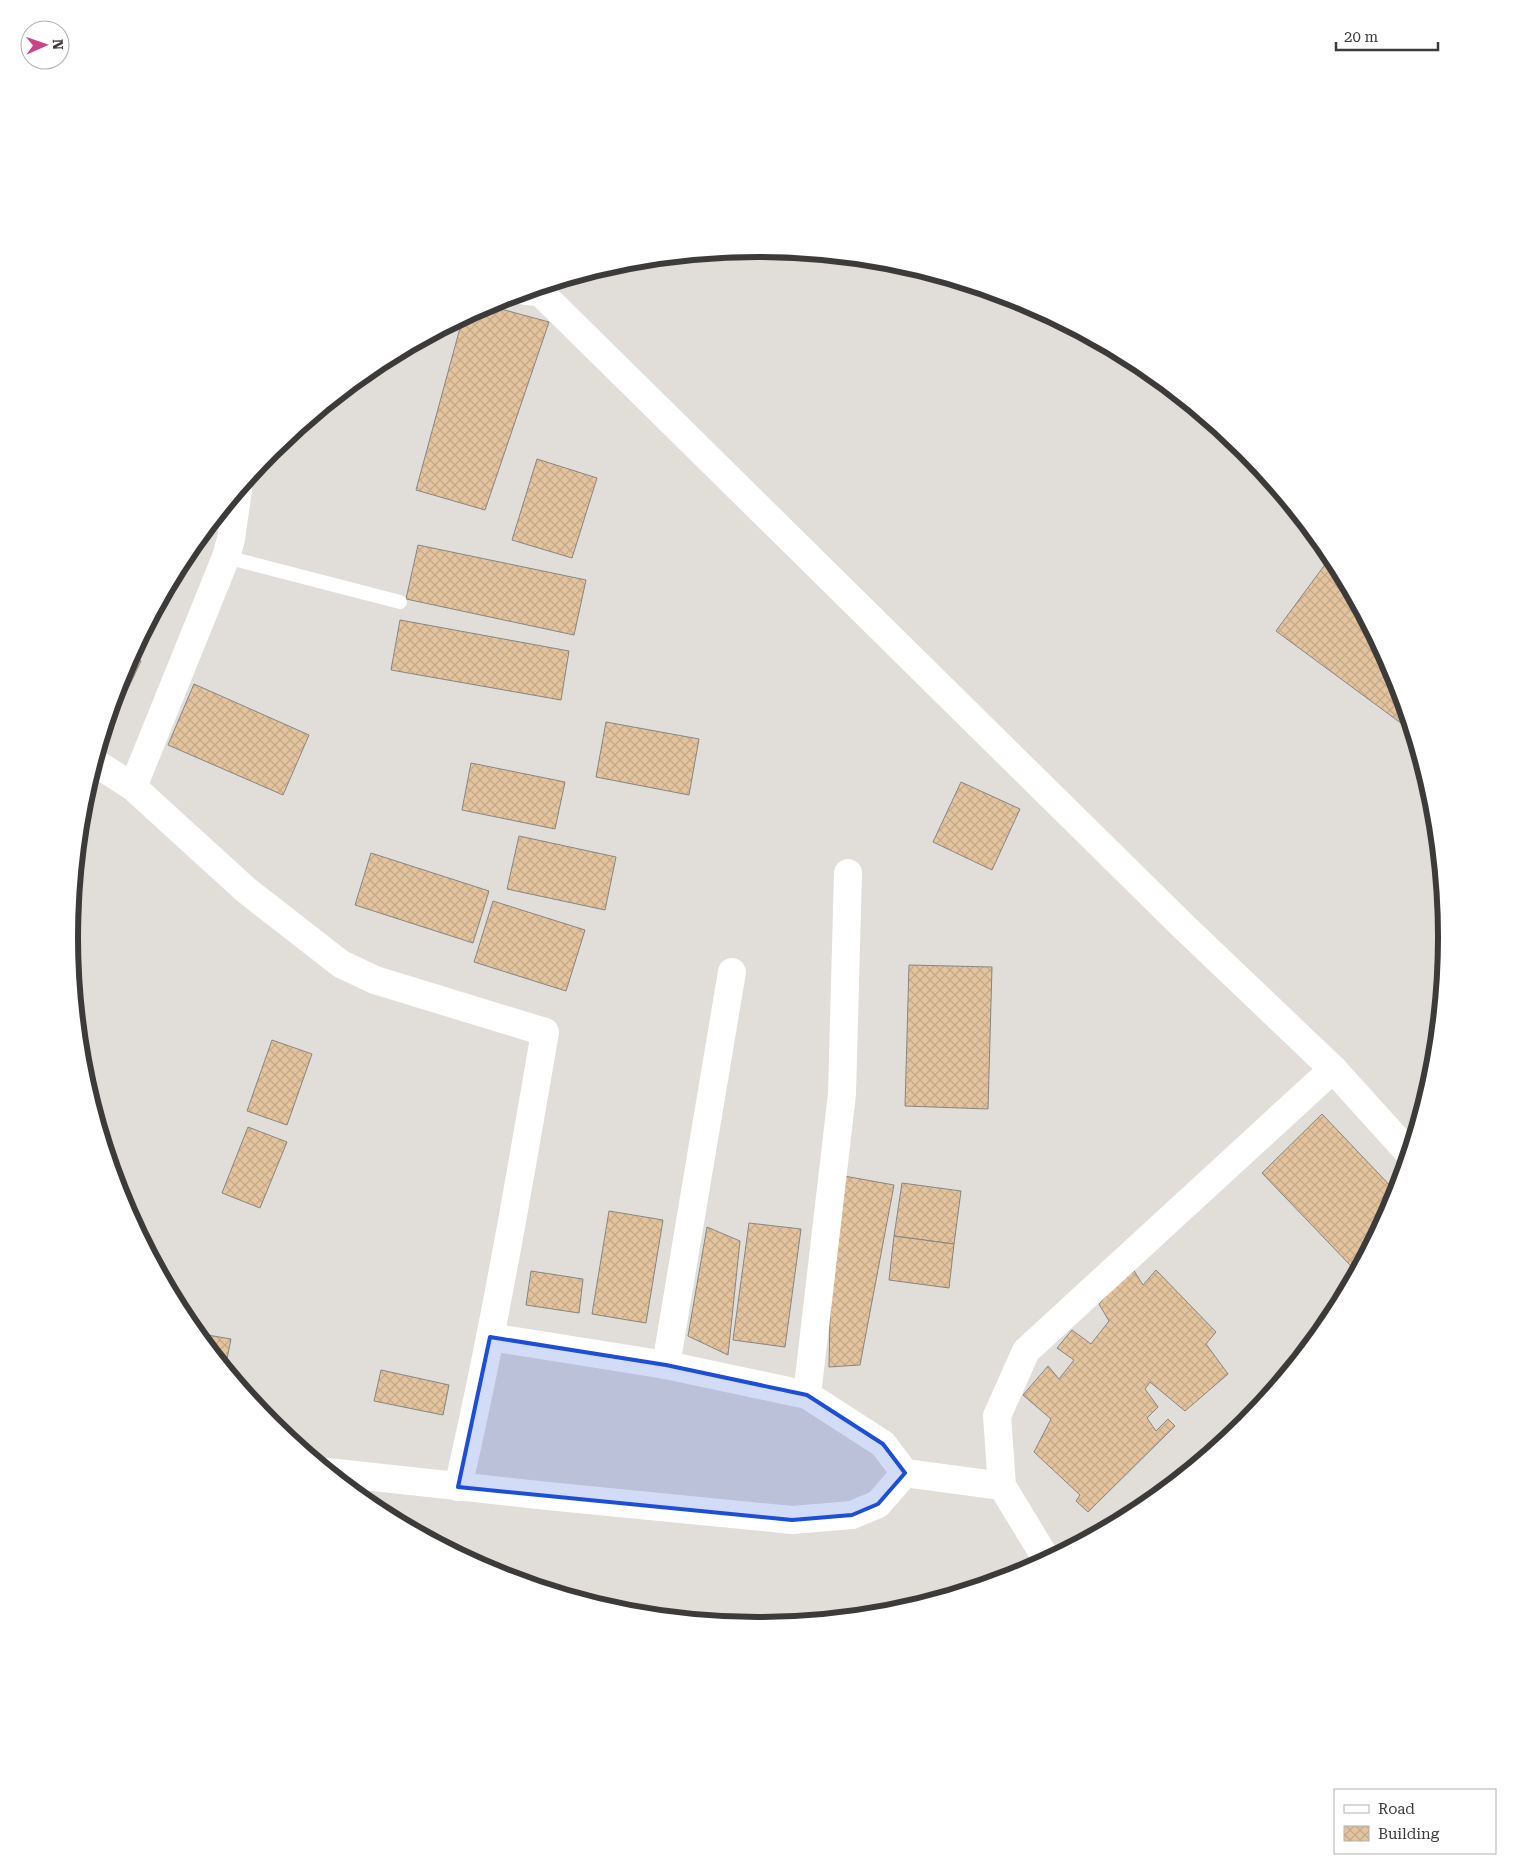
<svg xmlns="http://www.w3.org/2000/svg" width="1516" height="1874" font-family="'Roboto Serif',serif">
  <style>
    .building { fill: url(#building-cross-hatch); stroke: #888581 }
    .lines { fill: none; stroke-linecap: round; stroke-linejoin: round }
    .lane { stroke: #fff; stroke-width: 14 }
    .street { stroke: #fff; stroke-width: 28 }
    .marked { fill: #1d4ed8; fill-opacity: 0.2; stroke: #1d4ed8; stroke-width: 4; stroke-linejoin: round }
    .rim { fill: none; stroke: #3d3b3a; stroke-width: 6 }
  </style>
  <defs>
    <pattern id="building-cross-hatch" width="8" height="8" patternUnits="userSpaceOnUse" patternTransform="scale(1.25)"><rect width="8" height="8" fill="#e4c49e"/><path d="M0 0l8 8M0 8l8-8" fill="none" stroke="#c4a989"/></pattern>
  </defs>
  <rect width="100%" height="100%" fill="#e1ded9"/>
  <!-- building -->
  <g class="building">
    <polygon points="486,305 549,322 485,510 416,490 463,317"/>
    <polygon points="537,459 597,478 572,558 512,540"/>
    <polygon points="418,545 586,580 574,635 406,599"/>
    <polygon points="1332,555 1395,674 1413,732 1276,631"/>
    <polygon points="158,604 160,605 141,647 137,644"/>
    <polygon points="400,620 569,651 561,700 391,670"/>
    <polygon points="130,656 141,661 101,746 99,745 121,673"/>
    <polygon points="194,684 309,735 283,795 168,745"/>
    <polygon points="606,722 699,739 689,795 596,777"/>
    <polygon points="471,763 565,782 555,829 462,810"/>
    <polygon points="961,782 1020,809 992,870 933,842"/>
    <polygon points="80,821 83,821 78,1031 69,937"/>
    <polygon points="519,836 616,857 605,910 507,889"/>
    <polygon points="371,853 489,891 473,943 355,905"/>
    <polygon points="493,901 585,930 566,991 474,962"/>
    <polygon points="909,965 992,967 988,1109 905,1106"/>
    <polygon points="272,1040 312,1054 287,1125 247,1111"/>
    <polygon points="1322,1114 1397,1193 1395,1201 1369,1249 1351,1266 1262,1173"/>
    <polygon points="248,1127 287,1142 260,1208 222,1193"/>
    <polygon points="833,1174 894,1185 860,1365 829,1367"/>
    <polygon points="902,1183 961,1191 954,1244 894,1236"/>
    <polygon points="609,1211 663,1220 646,1323 592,1314"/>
    <polygon points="749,1223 801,1229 785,1347 733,1340"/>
    <polygon points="707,1227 740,1241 728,1355 688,1336"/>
    <polygon points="894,1236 954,1244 949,1288 889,1280"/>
    <polygon points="1131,1266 1143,1285 1156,1270 1216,1332 1206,1344 1228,1374 1185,1411 1150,1382 1145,1389 1158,1407 1147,1418 1156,1431 1168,1419 1175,1426 1088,1512 1076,1501 1080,1495 1034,1452 1051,1419 1023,1395 1048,1366 1059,1379 1074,1360 1057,1348 1072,1330 1091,1344 1109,1321 1099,1304"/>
    <polygon points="531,1271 583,1279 579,1313 526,1305"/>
    <polygon points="196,1333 231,1339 225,1369"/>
    <polygon points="381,1370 449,1385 443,1415 374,1401"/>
  </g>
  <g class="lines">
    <!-- lane -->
    <polyline class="lane" points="226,557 400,602"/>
    <!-- street -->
    <g class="street">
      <polyline points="526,291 540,292 1183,926 1333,1069 1409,1153"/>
      <path d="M94,762L133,787L246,890L341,964L375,980L545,1032C519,1184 493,1336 458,1487"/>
      <polyline points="133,787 226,557 231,539 238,490"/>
      <polyline points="490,1337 666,1365 807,1395 883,1444 905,1473 1002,1486"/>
      <polyline points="666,1365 732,972"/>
      <polyline points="807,1395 842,1094 848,873"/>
      <polyline points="328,1472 548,1496 792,1520 852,1515 878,1504 905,1473"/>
      <polyline points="1047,1560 1002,1486 997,1416 1026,1351 1333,1069"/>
    </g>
  </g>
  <!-- marked area -->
  <path class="marked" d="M490,1337L666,1365L807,1395L883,1444L905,1473L878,1504L852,1515L792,1520L458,1487Z"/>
  <!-- crop -->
  <path d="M0 0H1516V1874H0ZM78 937a680 680 0 1 1 1360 0a680 680 0 1 1-1360 0Z" fill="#fff" fill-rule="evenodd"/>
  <path class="rim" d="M78 937a680 680 0 1 1 1360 0a680 680 0 1 1-1360 0Z"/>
  <!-- legend -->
  <rect x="1334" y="1789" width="162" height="65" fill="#ffffff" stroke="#b1b1b0"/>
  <rect x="1344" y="1805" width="25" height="8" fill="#ffffff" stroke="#b1b1b0"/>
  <text x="1378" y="1814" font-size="15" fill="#3d3b3a">Road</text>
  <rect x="1344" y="1826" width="25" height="15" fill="url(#building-cross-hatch)" stroke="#b1b1b0"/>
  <text x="1378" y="1839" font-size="15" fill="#3d3b3a">Building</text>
  <!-- north arrow -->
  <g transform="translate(45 45) rotate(88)"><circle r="24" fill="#ffffff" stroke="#b1b1b0"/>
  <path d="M0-4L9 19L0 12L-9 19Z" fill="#ca4587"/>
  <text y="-8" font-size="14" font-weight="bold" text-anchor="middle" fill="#3d3b3a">N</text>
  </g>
  <!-- scale -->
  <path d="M1336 42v8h102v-8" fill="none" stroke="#3d3b3a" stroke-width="2.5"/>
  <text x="1344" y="42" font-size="15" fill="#3d3b3a" stroke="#ffffff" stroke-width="4" paint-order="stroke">20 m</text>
</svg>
